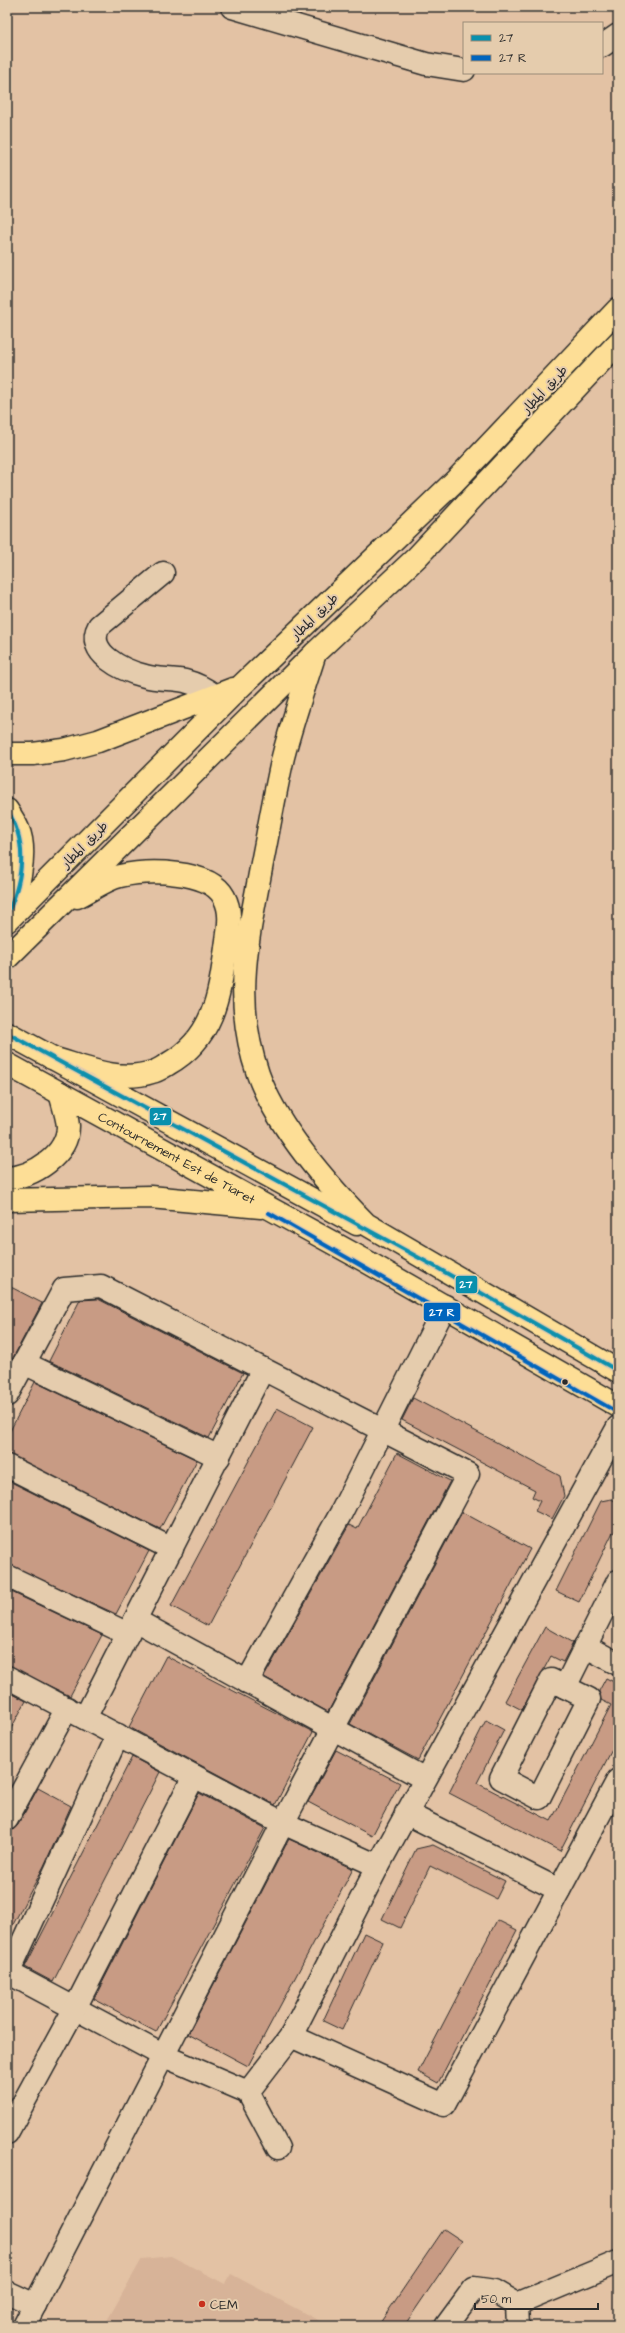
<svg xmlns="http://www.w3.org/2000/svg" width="625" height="2333" font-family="'Architects Daughter','Playpen Sans Arabic',sans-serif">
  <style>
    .built { fill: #d7b398 }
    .building { fill: #c89b84; stroke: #2b2b2b }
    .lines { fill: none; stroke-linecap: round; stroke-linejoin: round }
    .minor-casing { stroke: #2b2b2b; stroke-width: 25 }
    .highway-casing { stroke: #2b2b2b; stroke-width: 25 }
    .minor { stroke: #e5ccad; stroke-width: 22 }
    .highway { stroke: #fdde96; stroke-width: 22 }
    .bus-1-casing { stroke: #e5ccad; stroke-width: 7 }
    .bus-2-casing { stroke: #e5ccad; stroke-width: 7 }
    .bus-1 { stroke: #0990ad; stroke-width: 4 }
    .bus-2 { stroke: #0065bd; stroke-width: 4 }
    .bus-dot { fill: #2b2b2b; stroke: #e5ccad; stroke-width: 1.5 }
    .poi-dot { fill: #c8321e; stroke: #e5ccad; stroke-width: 1.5 }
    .labels { text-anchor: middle; stroke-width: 4; stroke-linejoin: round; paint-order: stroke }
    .street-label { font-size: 13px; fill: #2b2b2b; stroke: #e5ccad }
    .poi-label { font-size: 13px; fill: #2b2b2b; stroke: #e5ccad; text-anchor: start }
    .line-badge { stroke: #e5ccad; stroke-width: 1.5 }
    .badge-label { font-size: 11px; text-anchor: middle; font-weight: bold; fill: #fff }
  </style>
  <rect width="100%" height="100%" fill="#e3c2a4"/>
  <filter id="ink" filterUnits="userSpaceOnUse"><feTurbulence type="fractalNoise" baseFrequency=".025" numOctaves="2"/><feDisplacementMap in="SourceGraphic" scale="8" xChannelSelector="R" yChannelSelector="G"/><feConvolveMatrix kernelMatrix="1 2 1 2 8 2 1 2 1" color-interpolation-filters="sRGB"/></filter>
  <g filter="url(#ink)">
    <!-- built -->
    <polygon class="built" points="171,2256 225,2284 231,2274 325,2324 323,2326 104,2326 142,2259"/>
    <!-- building -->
    <g class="building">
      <polygon points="7,1285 42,1303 7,1369"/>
      <polygon points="98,1299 243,1373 209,1438 49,1361 80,1300"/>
      <polygon points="35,1382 197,1460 160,1529 7,1454 7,1437"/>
      <polygon points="413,1398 560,1476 564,1496 552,1519 535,1511 540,1501 532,1497 535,1490 402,1420"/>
      <polygon points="277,1408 313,1427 208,1626 171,1606"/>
      <polygon points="397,1453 450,1481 328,1712 264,1677 349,1525 357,1529"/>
      <polygon points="7,1480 149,1551 116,1614 7,1564"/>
      <polygon points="611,1499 618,1502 618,1534 613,1532 579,1602 556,1591 601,1501"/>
      <polygon points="462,1512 530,1549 418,1760 350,1724"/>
      <polygon points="7,1590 102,1635 70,1696 7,1665"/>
      <polygon points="545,1627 573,1643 563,1662 551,1656 522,1710 505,1701"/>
      <polygon points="166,1656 313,1732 275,1805 129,1727"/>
      <polygon points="606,1678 618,1684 618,1738 560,1851 449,1793 486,1720 504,1730 477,1783 551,1821 611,1705 601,1700 599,1691"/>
      <polygon points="7,1691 26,1701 7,1736"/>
      <polygon points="336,1750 400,1783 372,1836 308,1802"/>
      <polygon points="132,1757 160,1772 53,1982 25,1967"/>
      <polygon points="38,1788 71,1806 44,1866 7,1936 7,1831 13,1830 18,1825"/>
      <polygon points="199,1793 265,1828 156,2032 94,1999"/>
      <polygon points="289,1839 353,1869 248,2066 188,2034"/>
      <polygon points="433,1845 505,1881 496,1899 430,1866 400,1928 382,1919 416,1849"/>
      <polygon points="497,1920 517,1930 438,2083 418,2072"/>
      <polygon points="364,1933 383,1942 342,2030 323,2021"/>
      <polygon points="444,2229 462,2241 404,2326 378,2326"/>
    </g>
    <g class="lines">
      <defs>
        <g id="minor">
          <polyline points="232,7 426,64 464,70"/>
          <polyline points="602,46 618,35"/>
          <path d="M163,573L99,626C84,653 124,671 145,676C158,680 172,678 185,681C197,684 206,689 215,696"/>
          <polyline points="24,1363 219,1457"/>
          <polyline points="7,1395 64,1289 101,1286 468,1474 283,1823 24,2326"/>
          <polyline points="7,1466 172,1549"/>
          <polyline points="7,1576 128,1634"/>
          <polyline points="135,1620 425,1779"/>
          <polyline points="585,1646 618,1664"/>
          <polyline points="7,1677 283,1823 378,1866"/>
          <polygon points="551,1680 589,1699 539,1798 501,1778"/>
          <polyline points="247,1682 341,1513 445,1306"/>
          <polyline points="565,1687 618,1581"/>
          <polyline points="85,1718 263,1369"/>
          <polyline points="406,1813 559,1890"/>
          <polyline points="7,1819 67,1708"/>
          <polyline points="7,1972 164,2056 248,2092 278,2148"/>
          <polyline points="7,1976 118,1735"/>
          <polyline points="291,2036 444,2105 618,1780"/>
          <polyline points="248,2092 291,2036 378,1866 618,1427"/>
          <polyline points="7,2133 75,2008 194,1776"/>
          <polyline points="7,2292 35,2305"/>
          <polyline points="517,2304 618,2262"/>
          <polyline points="446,2326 474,2288 495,2291 517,2304 518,2326"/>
        </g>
        <g id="highway">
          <path d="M315,653C304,688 292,722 283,757C275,792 269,828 262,863C248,939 232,998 258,1074C277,1127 327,1184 366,1224L618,1371"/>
          <polyline points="7,754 33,754 64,750 98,741 233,689"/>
          <path d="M7,810C11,816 15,822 18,829C28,852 18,894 7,915"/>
          <polyline points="7,921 240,687 455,481 618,309"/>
          <polyline points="7,958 315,653 417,557 618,343"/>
          <polyline points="7,1033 357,1224"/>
          <path d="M52,1058C84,1067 119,1083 152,1072C158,1071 163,1067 168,1064C214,1038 219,996 226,948C228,931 233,913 224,897C209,869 147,870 120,876C106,879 90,891 77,897"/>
          <path id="s1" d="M7,1064L364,1260L618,1406"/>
          <path d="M7,1178C33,1177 68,1155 68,1126C67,1116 63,1104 60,1093"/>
          <polyline points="7,1200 150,1197 261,1207"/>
        </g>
      </defs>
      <!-- minor casing -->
      <use href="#minor" class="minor-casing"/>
      <!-- highway casing -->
      <use href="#highway" class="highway-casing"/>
      <!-- minor -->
      <use href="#minor" class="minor"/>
      <!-- highway -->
      <use href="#highway" class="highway"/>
      <defs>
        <g id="bus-1">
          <path d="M7,810C29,843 23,880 7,915"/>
          <polyline points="7,1033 434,1266 618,1371"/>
        </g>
        <polyline id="bus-2" points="269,1213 615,1411"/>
      </defs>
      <!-- bus-1 casing -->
      <use href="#bus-1" class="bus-1-casing"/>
      <!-- bus-2 casing -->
      <use href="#bus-2" class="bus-2-casing"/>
      <!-- bus-1 -->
      <use href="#bus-1" class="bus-1"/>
      <!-- bus-2 -->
      <use href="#bus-2" class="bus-2"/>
    </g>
  </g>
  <!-- markers -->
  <circle class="bus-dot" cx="565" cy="1382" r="3.5"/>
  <circle class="poi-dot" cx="202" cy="2304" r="4"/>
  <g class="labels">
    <!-- street labels -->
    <g class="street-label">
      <text transform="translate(544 389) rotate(-47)" y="5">طريق المطار</text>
      <text transform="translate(314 616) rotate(-44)" y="5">طريق المطار</text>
      <text transform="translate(84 844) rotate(-45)" y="5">طريق المطار</text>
      <text dy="5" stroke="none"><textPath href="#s1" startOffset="194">Contournement Est de Tiaret</textPath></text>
    </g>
    <!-- poi labels -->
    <g class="poi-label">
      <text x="210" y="2309">CEM</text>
    </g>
  </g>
  <g class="line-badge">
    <rect x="149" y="1107" width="23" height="19" rx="4" fill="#0990ad"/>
    <rect x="455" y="1275" width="23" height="19" rx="4" fill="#0990ad"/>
    <rect x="423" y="1302" width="38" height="20" rx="4" fill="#0065bd"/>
  </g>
  <g class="badge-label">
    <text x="160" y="1120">27</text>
    <text x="466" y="1288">27</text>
    <text x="442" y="1316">27 R</text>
  </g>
  <!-- margin -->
  <rect width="625" height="2333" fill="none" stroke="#e5ccad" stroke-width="24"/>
  <rect x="12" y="12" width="601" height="2309" fill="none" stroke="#2b2b2b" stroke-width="1.5" filter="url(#ink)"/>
  <!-- legend -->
  <rect x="463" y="22" width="140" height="52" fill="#e5ccad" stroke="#9b8c79"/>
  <rect x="471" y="35" width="20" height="6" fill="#0990ad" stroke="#9b8c79"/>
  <text x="499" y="42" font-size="12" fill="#2b2b2b">27</text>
  <rect x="471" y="55" width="20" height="6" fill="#0065bd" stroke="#9b8c79"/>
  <text x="499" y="62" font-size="12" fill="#2b2b2b">27 R</text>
  <!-- scale -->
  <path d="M475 2303v6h123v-6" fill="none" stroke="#2b2b2b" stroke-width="2"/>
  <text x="481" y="2303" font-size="12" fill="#2b2b2b" stroke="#e5ccad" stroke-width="3" paint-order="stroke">50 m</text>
</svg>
